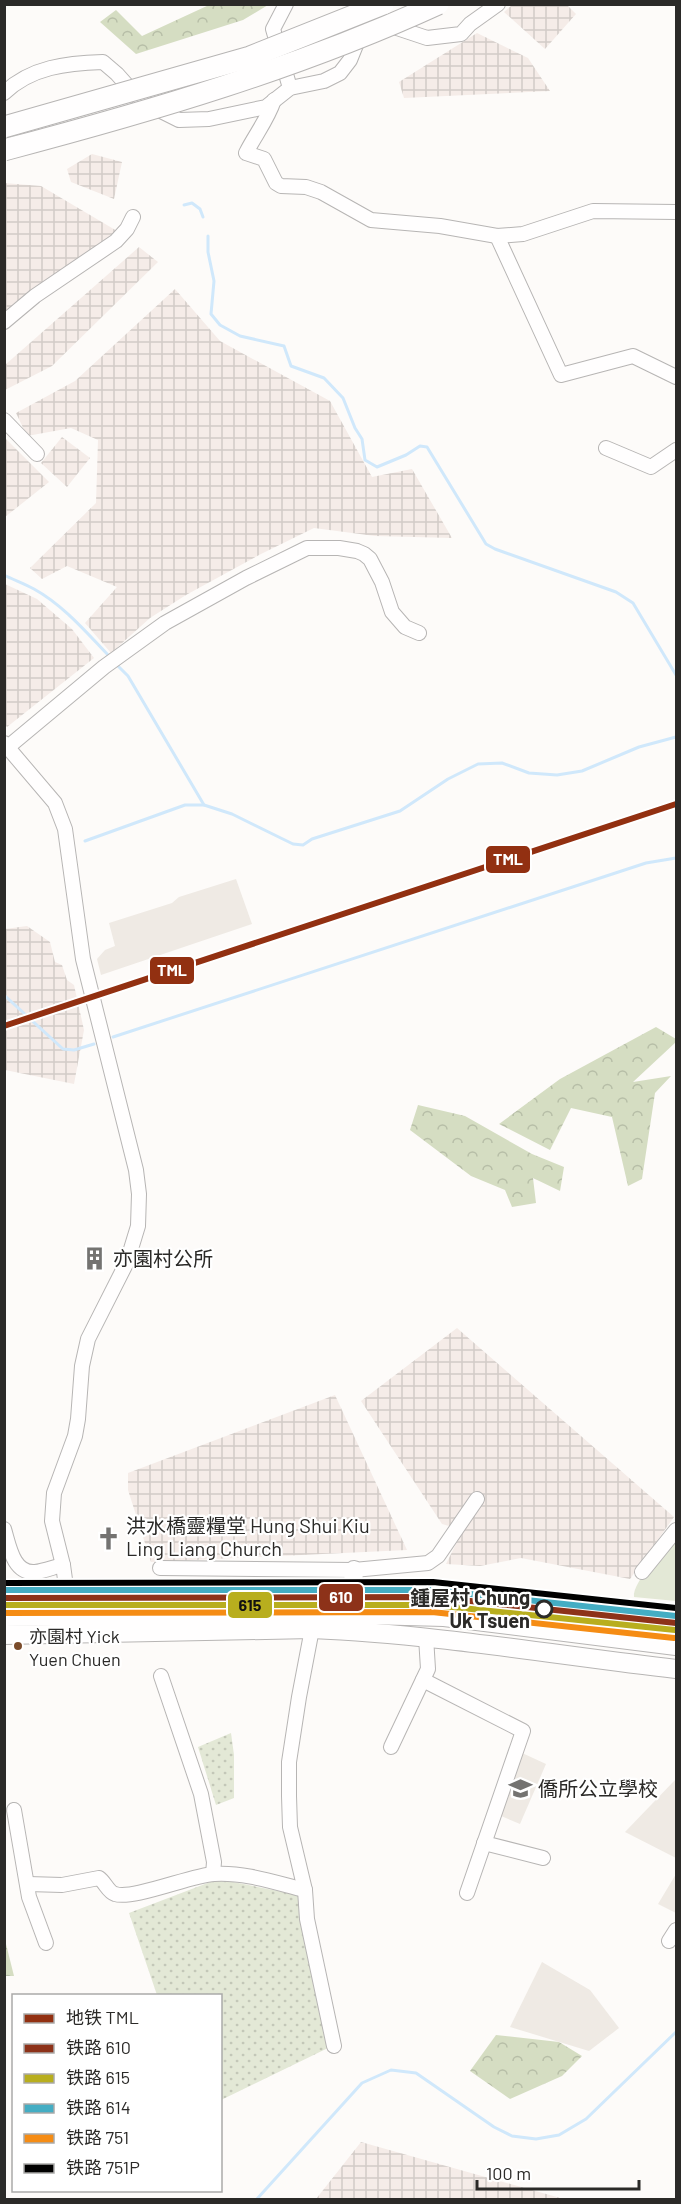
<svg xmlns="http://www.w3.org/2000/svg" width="681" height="2204" font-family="Barlow,'Noto Sans SC',sans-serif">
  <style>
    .built { fill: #efeae4 }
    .industrial { fill: url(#industrial-grid) }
    .green { fill: url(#green-dots) }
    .forest { fill: url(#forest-crowns) }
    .pitch { fill: #e3e8d6 }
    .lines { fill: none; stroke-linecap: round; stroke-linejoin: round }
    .stream { stroke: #d0e8fb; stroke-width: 3 }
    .minor-casing { stroke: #b7b5b4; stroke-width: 16 }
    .major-casing { stroke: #b7b5b4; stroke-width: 20 }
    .minor { stroke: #fffefe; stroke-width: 14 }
    .major { stroke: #fffefe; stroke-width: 18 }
    .highway-bridge-casing { stroke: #b7b5b4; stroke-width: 23; stroke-linecap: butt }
    .highway-bridge { stroke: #fffefe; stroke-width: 21 }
    .rail-1-casing { stroke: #fff; stroke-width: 10 }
    .rail-2-casing { stroke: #fff; stroke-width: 10 }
    .rail-3-casing { stroke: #fff; stroke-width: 10 }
    .rail-4-casing { stroke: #fff; stroke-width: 10 }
    .rail-5-casing { stroke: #fff; stroke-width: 10 }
    .rail-1 { stroke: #8d3219; stroke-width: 6 }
    .rail-2 { stroke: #b8ae1e; stroke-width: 6 }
    .rail-3 { stroke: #44adc3; stroke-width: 6 }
    .rail-4 { stroke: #f58c14; stroke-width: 6 }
    .rail-5 { stroke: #000; stroke-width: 6 }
    .metro-1-casing { stroke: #fff; stroke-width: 10 }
    .metro-1 { stroke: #923011; stroke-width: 6 }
    .stop-dot { fill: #fff; stroke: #2b2a28; stroke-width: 3 }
    .bus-dot { fill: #7a4b2a; stroke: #fff; stroke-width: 2 }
    .labels { text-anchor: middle; stroke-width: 4.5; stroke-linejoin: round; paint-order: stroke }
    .bus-label { font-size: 18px; fill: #2b2a28; stroke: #fff; text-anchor: start }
    .poi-label { font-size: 20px; fill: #2b2a28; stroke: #fff; text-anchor: start }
    .stop-label { font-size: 20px; font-weight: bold; fill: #2b2a28; stroke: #fff; text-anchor: end }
    .line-badge { stroke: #fff; stroke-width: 2 }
    .badge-label { font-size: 16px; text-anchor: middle; font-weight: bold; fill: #fff }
    .pale-badge-label { font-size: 16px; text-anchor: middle; font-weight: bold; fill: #111 }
  </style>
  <defs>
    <pattern id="industrial-grid" width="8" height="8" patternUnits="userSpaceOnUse" patternTransform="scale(1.5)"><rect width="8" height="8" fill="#f5ece8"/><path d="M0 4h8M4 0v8" fill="none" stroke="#d2cbc7"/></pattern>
    <pattern id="green-dots" width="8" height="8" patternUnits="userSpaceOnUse" patternTransform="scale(1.5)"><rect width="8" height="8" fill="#e3e8d6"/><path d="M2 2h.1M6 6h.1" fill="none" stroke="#c3c7b8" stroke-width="1.8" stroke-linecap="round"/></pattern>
    <pattern id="forest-crowns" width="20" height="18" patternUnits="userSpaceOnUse" patternTransform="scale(1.5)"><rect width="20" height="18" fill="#d5ddc2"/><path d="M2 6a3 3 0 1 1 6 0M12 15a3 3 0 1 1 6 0" fill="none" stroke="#b7bea7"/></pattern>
  </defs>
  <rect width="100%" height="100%" fill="#fdfbf9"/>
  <!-- built -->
  <g class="built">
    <polygon points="236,879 252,924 101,975 97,959 105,950 115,946 109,923 172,903 179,897"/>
    <polygon points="520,1752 546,1764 520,1824 494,1813"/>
    <polygon points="676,1779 676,1858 625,1832"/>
    <polygon points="676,1874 676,1913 658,1904"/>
    <polygon points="542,1962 590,1990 619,2028 589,2051 510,2027"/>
  </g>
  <!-- industrial -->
  <g class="industrial">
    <polygon points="567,5 576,14 545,49 504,12 512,5"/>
    <polygon points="477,33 528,58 550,91 404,98 399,82"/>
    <polygon points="92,154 122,162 114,199 71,182 67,169"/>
    <polygon points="4,183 41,186 117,231 5,312"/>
    <polygon points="139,247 158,262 52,366 5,390 5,365"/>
    <polygon points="175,289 220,341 330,401 372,477 412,469 452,538 375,536 314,528 261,554 186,595 150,618 111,653 85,623 117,587 67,566 42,579 30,568 96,503 98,440 71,428 27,436 16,413 75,381"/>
    <polygon points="62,437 90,458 67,487 41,463"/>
    <polygon points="5,438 49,482 5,517 4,517"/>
    <polygon points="5,584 37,599 72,629 94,658 7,727 4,724"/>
    <polygon points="27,926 50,942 55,962 62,965 67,980 74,985 84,1030 74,1084 5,1070 5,929"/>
    <polygon points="457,1328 674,1517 630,1579 521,1558 480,1566 446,1564 463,1530 442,1524 361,1401"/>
    <polygon points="335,1395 407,1550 151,1562 128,1490 128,1473"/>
    <polygon points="361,2142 496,2180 564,2199 316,2199"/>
  </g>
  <!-- green -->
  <g class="green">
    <polygon points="231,1733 234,1755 234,1798 216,1805 198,1747"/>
    <polygon points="218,1879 298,1895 328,2048 221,2100 220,1996 157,1995 129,1913"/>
  </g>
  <!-- forest -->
  <g class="forest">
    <polygon points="209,5 268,5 243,20 136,54 100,22 116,10 142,36"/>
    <polygon points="656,1027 676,1039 676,1042 633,1082 671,1076 655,1093 642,1179 628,1186 612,1117 571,1108 550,1150 499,1124 560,1079"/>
    <polygon points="418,1105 465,1116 532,1154 564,1167 560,1191 533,1178 536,1203 512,1207 505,1190 471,1176 410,1130"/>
    <polygon points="4,1940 5,1940 14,1976 5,1976"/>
    <polygon points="496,2035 559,2042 582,2056 562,2076 510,2099 470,2071"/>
  </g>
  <!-- pitch -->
  <path class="pitch" d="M676,1535V1601L634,1597C632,1582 666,1548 676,1535Z"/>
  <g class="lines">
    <!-- stream -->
    <g class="stream">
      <polyline points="184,205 192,203 200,209 203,217"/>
      <polyline points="208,236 208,252 214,281 211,314 220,325 240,336 284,346 291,366 324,378 343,398 355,428 362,439 365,460 377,467 406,455 420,446 427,447 486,544 495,549 616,592 633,603 676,675"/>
      <path d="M4,575C14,580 25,584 34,589C63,605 86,632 108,655"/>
      <polyline points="116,664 128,676 204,805"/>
      <polyline points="85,841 185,805 204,805 232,814 293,844 303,845 312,839 400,811 448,779 478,764 502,763 529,773 557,775 582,771 639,747 676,737"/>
      <polyline points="4,995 63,1049 74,1050 94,1044"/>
      <polyline points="113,1037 646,863 676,858"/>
      <polyline points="256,2200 362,2083 391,2070 416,2073 494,2127 512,2136 536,2139 559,2135 586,2119 676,2032"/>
    </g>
    <defs>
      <g id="minor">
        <polyline points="286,4 273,29 290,88"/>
        <polyline points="387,26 394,27 427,38 461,34 470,24 498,4"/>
        <path d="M4,93C31,67 67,63 103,62L117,74L141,101L179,120L209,119L266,107L290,88L324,81L340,73L350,60L360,35"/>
        <path d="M274,100C268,119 255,135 246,153L264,159L276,183L281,186L306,187L321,192L371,220L440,226L497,236L523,234L593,211L676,212"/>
        <polyline points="497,236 561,375 633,356 676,377"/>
        <polyline points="4,322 35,296 116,241 127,229 133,217"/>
        <polyline points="4,420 37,454"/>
        <polyline points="606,448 651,467 676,450"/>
        <polyline points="4,743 55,803 65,829 83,959 136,1170 139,1194 138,1226 127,1262 88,1339 82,1366 78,1419 75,1436 54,1493 52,1521 63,1565 68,1601 75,1608 89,1617"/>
        <polyline points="8,747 104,667 165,623 246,578 307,548 339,548 357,551 364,554 370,559 382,582 392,612 405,627 419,633"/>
        <path d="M4,1529C9,1545 13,1574 35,1572C44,1571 54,1567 63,1565"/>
        <polyline points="160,1568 354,1570 428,1563 438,1556 477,1499"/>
        <polyline points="642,1572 676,1530"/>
        <polyline points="312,1629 299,1697 289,1762 289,1796 290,1827 305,1890 307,1919 334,2046"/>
        <polyline points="161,1676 201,1794 214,1862 213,1874"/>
        <polyline points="423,1680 523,1731 467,1893"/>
        <polyline points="391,1747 428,1669 426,1637"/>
        <polyline points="14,1810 29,1897 46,1943"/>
        <polyline points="484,1843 543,1858"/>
        <path d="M28,1884L62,1885L99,1878C105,1882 108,1892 115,1894C133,1900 192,1875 214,1874C245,1872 276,1883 305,1890"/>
        <polyline points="669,1941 676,1930"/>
      </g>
      <g id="major">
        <polyline points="352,1600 354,1570"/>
        <polyline points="323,1613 347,1617 368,1615 444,1617 676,1646"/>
        <polyline points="4,1617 317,1614 329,1611 352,1600"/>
        <path d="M4,1635L312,1629C434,1634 555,1655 676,1669"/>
      </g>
    </defs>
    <!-- minor casing -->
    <use href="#minor" class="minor-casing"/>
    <!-- major casing -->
    <use href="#major" class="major-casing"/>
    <!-- minor -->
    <use href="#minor" class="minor"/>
    <!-- major -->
    <use href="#major" class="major"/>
    <defs>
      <g id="highway-bridge">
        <polyline points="4,127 250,57 383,4"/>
        <path d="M4,150C152,111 298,68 438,4"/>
      </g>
    </defs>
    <!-- highway-bridge casing -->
    <use href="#highway-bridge" class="highway-bridge-casing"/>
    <!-- highway-bridge -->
    <use href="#highway-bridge" class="highway-bridge"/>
    <defs>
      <polyline id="rail-1" points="4,1598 433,1597 676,1623"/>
      <polyline id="rail-2" points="4,1605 433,1605 675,1630"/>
      <polyline id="rail-3" points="4,1590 433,1590 676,1616"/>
      <polyline id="rail-4" points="4,1613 432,1612 674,1638"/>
      <polyline id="rail-5" points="4,1583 433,1582 676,1608"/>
    </defs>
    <!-- rail-1 casing -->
    <use href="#rail-1" class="rail-1-casing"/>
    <!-- rail-2 casing -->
    <use href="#rail-2" class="rail-2-casing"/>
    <!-- rail-3 casing -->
    <use href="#rail-3" class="rail-3-casing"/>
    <!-- rail-4 casing -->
    <use href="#rail-4" class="rail-4-casing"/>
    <!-- rail-5 casing -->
    <use href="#rail-5" class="rail-5-casing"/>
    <!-- rail-1 -->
    <use href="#rail-1" class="rail-1"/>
    <!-- rail-2 -->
    <use href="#rail-2" class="rail-2"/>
    <!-- rail-3 -->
    <use href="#rail-3" class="rail-3"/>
    <!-- rail-4 -->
    <use href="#rail-4" class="rail-4"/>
    <!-- rail-5 -->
    <use href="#rail-5" class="rail-5"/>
    <defs>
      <polyline id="metro-1" points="4,1026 676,804"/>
    </defs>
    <!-- metro-1 casing -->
    <use href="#metro-1" class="metro-1-casing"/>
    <!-- metro-1 -->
    <use href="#metro-1" class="metro-1"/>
  </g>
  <!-- icons -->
  <defs>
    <symbol id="building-bare" viewBox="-9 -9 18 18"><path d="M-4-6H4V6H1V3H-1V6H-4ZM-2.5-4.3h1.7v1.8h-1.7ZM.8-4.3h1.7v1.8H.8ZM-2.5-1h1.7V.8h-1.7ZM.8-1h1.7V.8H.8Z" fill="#747371" stroke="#fff" stroke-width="2.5" paint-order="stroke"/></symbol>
    <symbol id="church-bare" viewBox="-9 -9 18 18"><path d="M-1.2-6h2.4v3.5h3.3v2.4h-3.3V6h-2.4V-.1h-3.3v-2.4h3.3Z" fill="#747371" stroke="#fff" stroke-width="2.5" paint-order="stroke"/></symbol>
    <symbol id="school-bare" viewBox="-9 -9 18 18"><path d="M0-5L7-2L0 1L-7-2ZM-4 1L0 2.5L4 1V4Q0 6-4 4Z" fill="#747371" stroke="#fff" stroke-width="2.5" paint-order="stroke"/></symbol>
  </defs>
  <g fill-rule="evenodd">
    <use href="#building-bare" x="78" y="1242" width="33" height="33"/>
    <use href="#church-bare" x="92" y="1522" width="33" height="33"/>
    <use href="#school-bare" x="504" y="1772" width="33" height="33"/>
  </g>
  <!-- markers -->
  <circle class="stop-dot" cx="544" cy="1609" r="8"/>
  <circle class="bus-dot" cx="18" cy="1646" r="5"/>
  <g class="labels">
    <!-- bus labels -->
    <g class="bus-label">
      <text x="29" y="1643">亦園村 Yick<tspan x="29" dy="23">Yuen Chuen</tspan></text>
    </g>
    <!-- poi labels -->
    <g class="poi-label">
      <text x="113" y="1266">亦園村公所</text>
      <text x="126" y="1533">洪水橋靈糧堂 Hung Shui Kiu<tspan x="126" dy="23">Ling Liang Church</tspan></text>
      <text x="538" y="1796">僑所公立學校</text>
    </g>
    <!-- stop labels -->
    <g class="stop-label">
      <text x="530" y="1605">鍾屋村 Chung<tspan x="530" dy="23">Uk Tsuen</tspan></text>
    </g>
  </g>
  <g class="line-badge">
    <rect x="485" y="845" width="46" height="29" rx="6" fill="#923011"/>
    <rect x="149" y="956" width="46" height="29" rx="6" fill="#923011"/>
    <rect x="318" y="1583" width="46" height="29" rx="6" fill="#8d3219"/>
    <rect x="227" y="1591" width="46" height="28" rx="6" fill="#b8ae1e"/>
  </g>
  <g class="badge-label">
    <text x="508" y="865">TML</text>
    <text x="172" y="976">TML</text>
    <text x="341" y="1603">610</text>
  </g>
  <g class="pale-badge-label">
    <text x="250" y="1611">615</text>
  </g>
  <!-- border -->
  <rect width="681" height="2204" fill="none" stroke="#2b2a28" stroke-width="12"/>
  <!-- legend -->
  <rect x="12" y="1994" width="210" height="198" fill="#ffffff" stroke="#aaaaa9" stroke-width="1.5"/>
  <rect x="24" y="2014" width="30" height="9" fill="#923011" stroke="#aaaaa9" stroke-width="1.5"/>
  <text x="66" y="2024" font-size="18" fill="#2b2a28">地铁 TML</text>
  <rect x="24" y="2044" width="30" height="9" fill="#8d3219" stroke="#aaaaa9" stroke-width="1.5"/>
  <text x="66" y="2054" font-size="18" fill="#2b2a28">铁路 610</text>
  <rect x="24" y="2074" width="30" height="9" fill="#b8ae1e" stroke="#aaaaa9" stroke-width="1.5"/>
  <text x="66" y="2084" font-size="18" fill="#2b2a28">铁路 615</text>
  <rect x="24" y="2104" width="30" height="9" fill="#44adc3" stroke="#aaaaa9" stroke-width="1.5"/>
  <text x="66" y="2114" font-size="18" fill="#2b2a28">铁路 614</text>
  <rect x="24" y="2134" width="30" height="9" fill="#f58c14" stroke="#aaaaa9" stroke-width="1.5"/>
  <text x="66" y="2144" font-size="18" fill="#2b2a28">铁路 751</text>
  <rect x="24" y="2164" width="30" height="9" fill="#000000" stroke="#aaaaa9" stroke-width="1.5"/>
  <text x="66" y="2174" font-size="18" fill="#2b2a28">铁路 751P</text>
  <!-- scale -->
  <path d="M477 2180v9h162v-9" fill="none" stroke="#2b2a28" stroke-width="3"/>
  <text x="486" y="2180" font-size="18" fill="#2b2a28" stroke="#ffffff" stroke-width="4.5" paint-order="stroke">100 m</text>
</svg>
